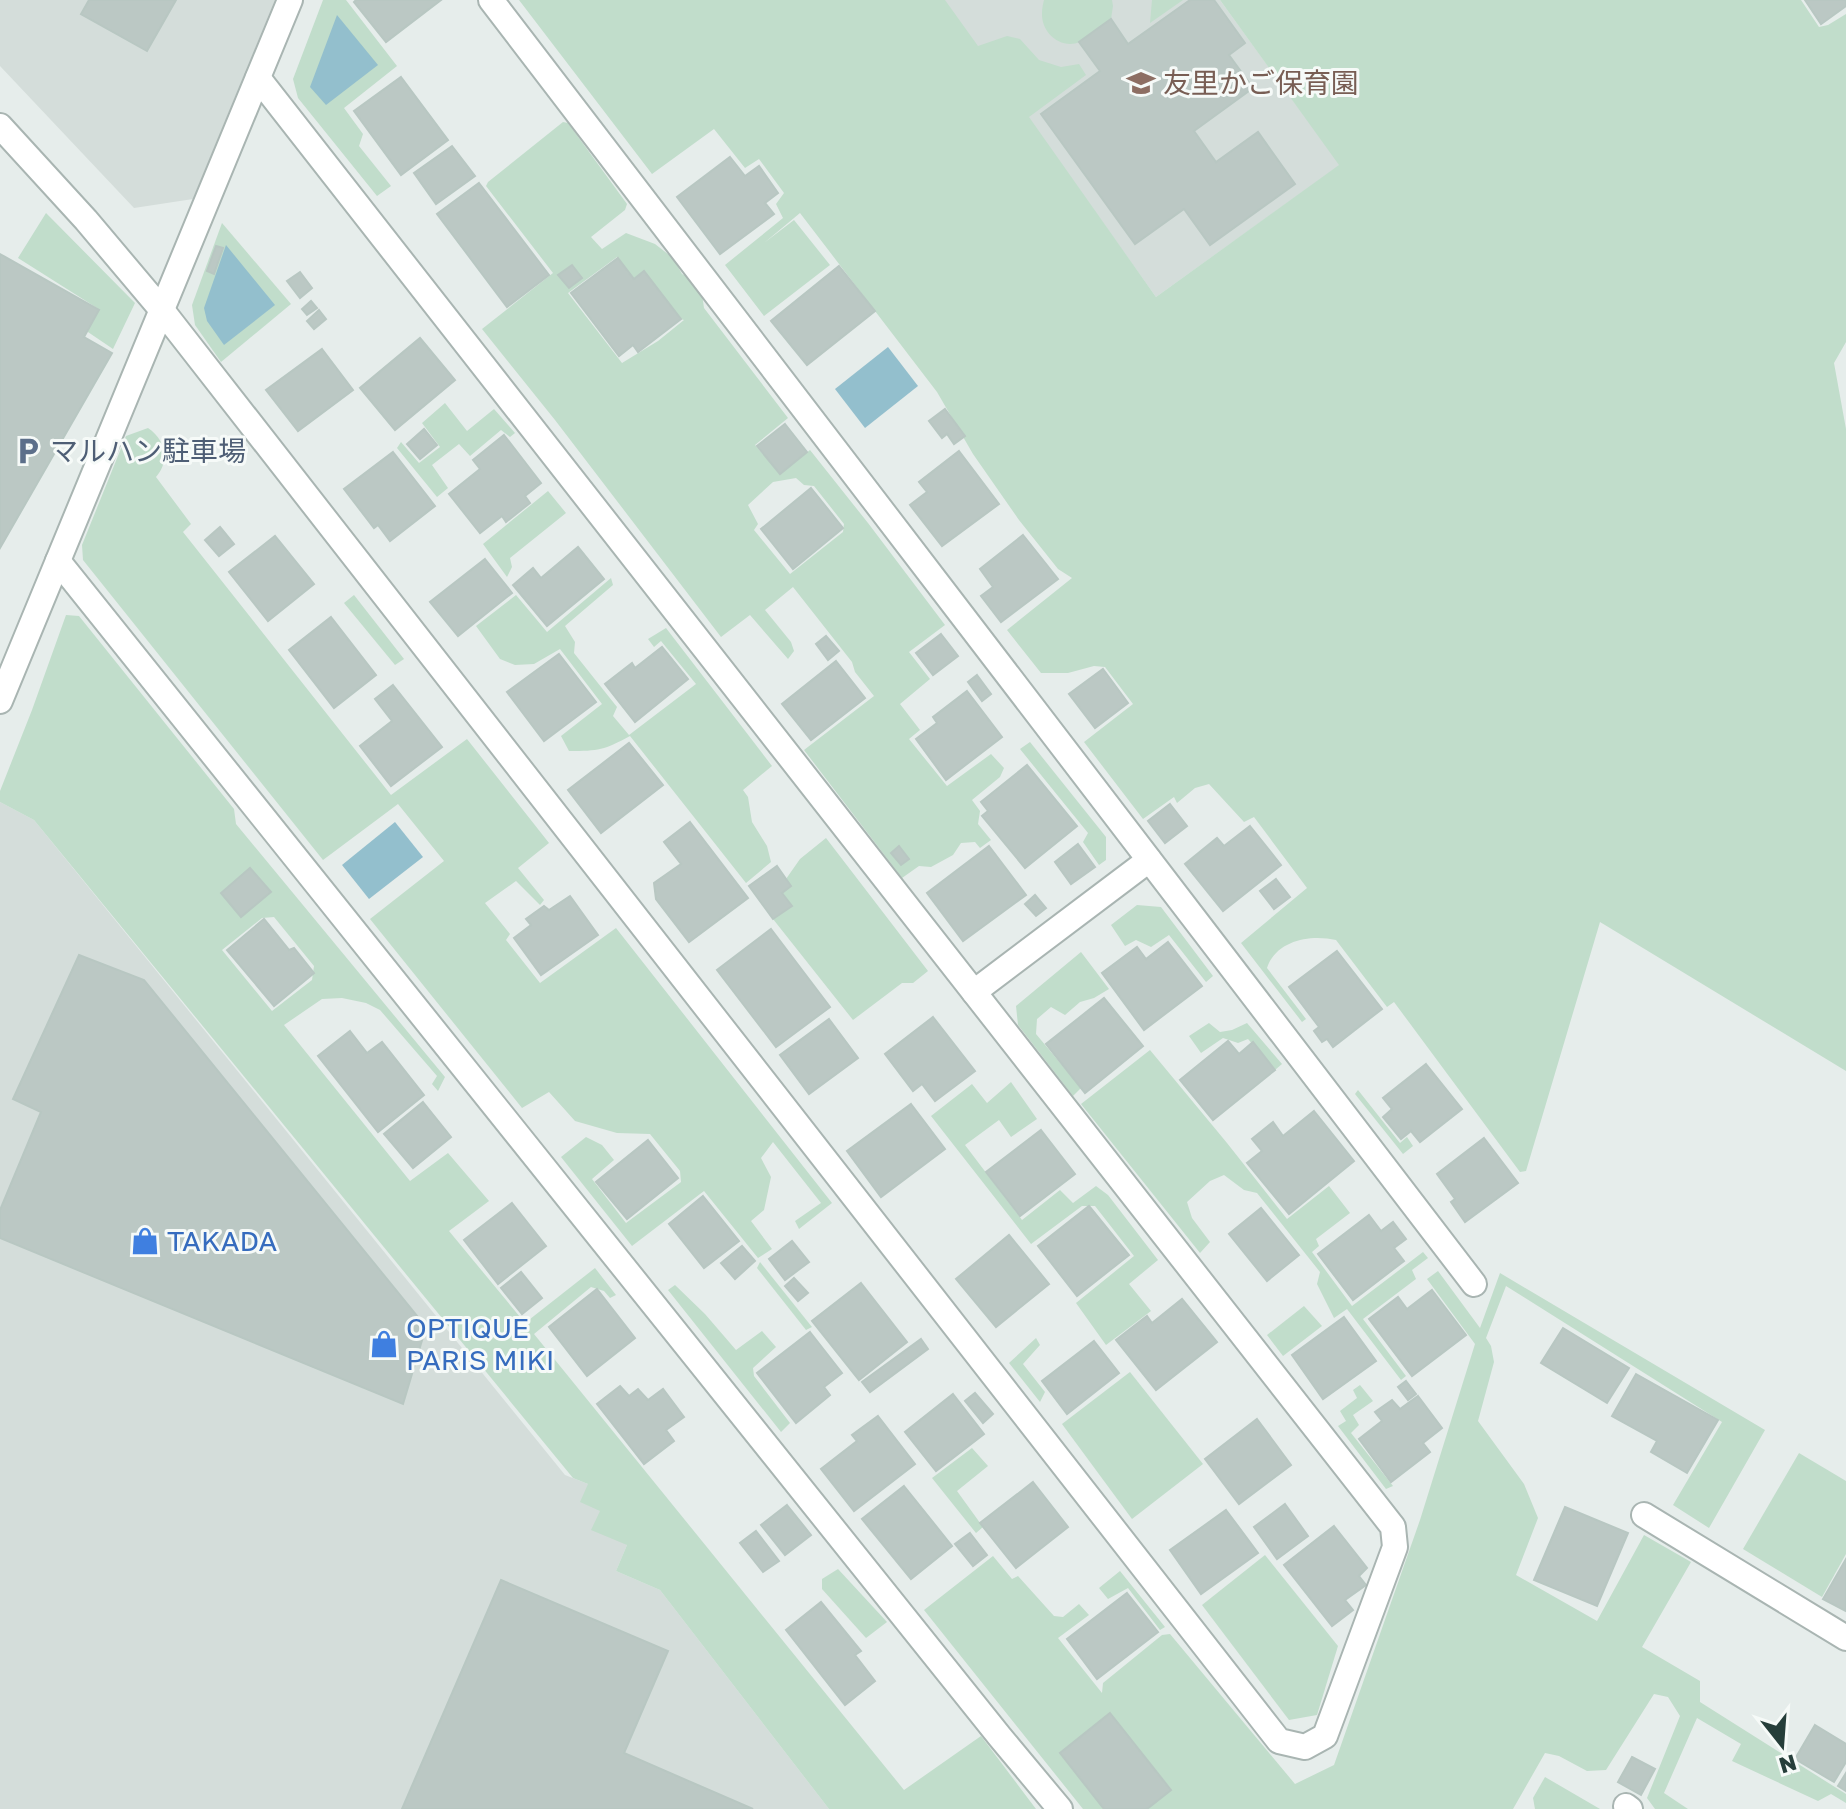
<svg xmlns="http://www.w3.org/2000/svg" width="1846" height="1809" font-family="'Golos Text','Noto Sans JP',sans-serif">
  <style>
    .built { fill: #d4ddda }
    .green { fill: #c1ddcb; fill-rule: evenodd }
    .water { fill: #93bfcd }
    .building { fill: #bbc8c4; stroke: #b8c7c2; stroke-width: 2 }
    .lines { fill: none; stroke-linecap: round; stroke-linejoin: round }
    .minor-casing { stroke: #a9b5b2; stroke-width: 28 }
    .minor { stroke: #fff; stroke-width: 24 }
    .labels { text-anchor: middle; stroke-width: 6; stroke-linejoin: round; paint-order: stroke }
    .education-label { font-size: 28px; fill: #785e54; stroke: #f6faf8; text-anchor: start }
    .service-label { font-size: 28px; fill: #4e5e75; stroke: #f6faf8; text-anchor: start }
    .shop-label { font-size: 28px; fill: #366cbe; stroke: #f6faf8; text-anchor: start }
  </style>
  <rect width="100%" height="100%" fill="#e6edeb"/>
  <!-- built -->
  <g class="built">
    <polygon points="0,0 275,0 193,199 134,208 0,66"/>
    <polygon points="944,0 1220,0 1340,165 1156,297"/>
    <polygon points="0,802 34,820 565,1475 588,1484 600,1510 627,1545 616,1571 660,1590 829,1809 0,1809"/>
  </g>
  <!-- green -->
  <g class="green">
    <polygon points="323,0 346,0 397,66 344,108 363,134 359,146 391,186 377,196 298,98 293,79"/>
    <path d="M519,0H945L978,46L1007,36L1020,39L1039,60L1061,67L1079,64L1086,75L1029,117L1156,297L1339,165L1220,0H1801L1819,27L1828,25L1846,14V342L1834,363L1846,429V1071L1600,922L1526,1171L1520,1172L1394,1002L1387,1007L1336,940C1311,934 1276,940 1267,968L1306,1019L1302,1022L1241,943L1307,888L1254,817L1244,822L1209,784L1195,788L1177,803L1174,797L1143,819L1084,742L1133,704L1105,667L1094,666L1068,673H1041L1007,630L1072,578L1058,569L1019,520L973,454L937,392L800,213L764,243L794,220L830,265L764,316L725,265L783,218L776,204L784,193L759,159L745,168L714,129L652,174Z"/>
    <path d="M1044,0H1112L1113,6L1111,19C1101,26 1091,37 1080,42C1060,50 1041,32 1042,13C1042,8 1043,4 1044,0Z"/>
    <polygon points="1152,0 1183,0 1150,23"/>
    <path d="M563,122L568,123L627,204L625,210L591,237L602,249L626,233L655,244L673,258L682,274L690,278L702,294L704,308L788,418L755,445L780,474L810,450L868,523L945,625L909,652L930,679L900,704L920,730L909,739L947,786L991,754L1004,768L1000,777L972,800L980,811L978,824L991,840L980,848L975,842L961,843L953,855L931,867L919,866L902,878L804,750L874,696L855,672L852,662L793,587L765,610L791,642L794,651L788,659L750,615L721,637L555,420L482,329L553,273L486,186L488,182ZM617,257L634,279L644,272L681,319L684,320L658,341L622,363L568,293ZM796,478L804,485L814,486L844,524L843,532L790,574L754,530L758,524L748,505L773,482Z"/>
    <polygon points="46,213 135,303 113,349 85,330 97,308 18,258"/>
    <polygon points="222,223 291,304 221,362 195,325 192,305"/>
    <polygon points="445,403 467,431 494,409 515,433 510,437 501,430 470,456 459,444 432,465 448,488 437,497 397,448 401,442 419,463 440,447 422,423"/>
    <path d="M148,428C166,440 170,461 156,477L191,524L183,532L391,795L467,739L549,843L518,868L544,900L540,905L516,881L485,903L510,934L506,940L540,983L616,928L832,1203L799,1229L795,1221L821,1203L773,1142L761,1158L771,1177L764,1210L751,1221L772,1249L758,1258L704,1191L632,1246L561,1157L586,1137L602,1145L614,1160L592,1179L626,1223L681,1182L680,1171L650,1134L617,1133L575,1121L549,1092L522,1108L370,919L444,861L398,804L323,860L83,560L82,545L126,436Z"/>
    <polygon points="548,491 566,513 510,558 512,567 507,577 483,544"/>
    <path d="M611,578L613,585L565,626L575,642L574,653L617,707L613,716L629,735L696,684L661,641L654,647L648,639L666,628L772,766L743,790L748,797L752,822L767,846L771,862L746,883L630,736C604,750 599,751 569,751L561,736L602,704L560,649L534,664L515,665L500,659L476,626L516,595L547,632Z"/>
    <polygon points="354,595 404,659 395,665 344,603"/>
    <path d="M66,615L79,616L234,809L236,824L445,1077L438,1091L432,1084L437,1076L380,1010L366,1003L342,998L322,999L284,1025L410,1181L448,1153L489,1201L449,1231L525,1323L595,1268L616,1295L610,1298L604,1291L591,1287L534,1334L904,1790L981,1736L1036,1809H829L660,1590L616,1571L627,1545L591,1530L600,1511L580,1502L588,1484L573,1478L34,820L0,802V791L32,710ZM274,917L314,966L312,980L272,1011L222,950L262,918Z"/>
    <polygon points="1030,742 1106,837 1106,860 1099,865 1083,842 1088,833 1020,749"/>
    <polygon points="826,838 928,971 913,983 902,983 853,1020 773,919 792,906 782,893 791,886 786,879 800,859"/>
    <polygon points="1137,905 1161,907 1213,976 1206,982 1169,935 1151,947 1136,940 1125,946 1111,925"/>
    <polygon points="1081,952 1109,989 1094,998 1080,1002 1065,1015 1051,1007 1037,1019 1036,1034 1081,1088 1073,1096 1018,1025 1016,1006"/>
    <polygon points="1209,1023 1220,1032 1232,1030 1247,1023 1282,1064 1275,1070 1248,1039 1238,1043 1223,1038 1201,1053 1189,1036"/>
    <polygon points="1150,1050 1227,1143 1287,1219 1329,1186 1350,1213 1316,1239 1319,1246 1312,1252 1352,1306 1423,1252 1428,1258 1412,1270 1416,1279 1363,1319 1406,1376 1401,1380 1347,1309 1334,1318 1317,1284 1320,1272 1257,1193 1244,1190 1224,1175 1210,1181 1187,1202 1192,1218 1210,1242 1200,1253 1081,1104"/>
    <polygon points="1011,1082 1037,1119 1011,1137 999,1120 965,1145 1022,1220 1060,1190 1073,1203 1096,1186 1108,1195 1158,1260 1129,1284 1151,1311 1106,1345 1076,1303 1134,1256 1095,1206 1082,1206 1031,1244 931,1116 972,1084 987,1103"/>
    <polygon points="1358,1090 1400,1143 1407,1137 1413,1146 1403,1154 1355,1094"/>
    <polygon points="760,1262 812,1327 806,1330 757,1268"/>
    <polygon points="1438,1271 1480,1328 1500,1273 1765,1430 1709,1528 1673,1505 1722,1422 1506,1286 1486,1338 1491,1346 1494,1362 1478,1421 1524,1484 1538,1518 1516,1575 1597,1621 1644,1535 1691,1562 1642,1647 1700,1681 1700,1702 1846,1794 1846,1803 1831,1794 1818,1801 1732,1761 1741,1744 1697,1718 1664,1793 1688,1809 1655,1809 1647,1798 1680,1716 1668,1697 1654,1694 1606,1770 1587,1771 1559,1756 1545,1753 1513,1809 1147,1809 1171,1789 1110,1713 1060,1753 1104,1809 1083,1809 924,1610 993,1556 1012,1579 1018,1576 1054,1616 1063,1617 1079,1604 1089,1615 1058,1638 1102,1693 1103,1683 1162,1635 1170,1634 1295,1784 1334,1765 1420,1520 1475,1344 1427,1279"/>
    <polygon points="675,1285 705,1314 736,1350 762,1331 776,1347 753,1368 754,1376 790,1423 781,1432 668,1290"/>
    <polygon points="1304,1306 1322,1326 1283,1356 1267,1335"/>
    <polygon points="1036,1338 1040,1345 1023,1364 1045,1392 1040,1402 1009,1363"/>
    <polygon points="1130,1372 1203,1464 1132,1519 1062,1424"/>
    <polygon points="1360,1385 1373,1401 1353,1415 1359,1425 1351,1433 1393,1486 1386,1489 1338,1426 1346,1421 1340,1411 1357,1398 1353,1390"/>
    <polygon points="972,1448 988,1466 957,1491 983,1527 976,1533 932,1478"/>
    <polygon points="1799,1453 1846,1481 1846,1554 1822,1597 1743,1549"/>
    <polygon points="1265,1555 1338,1646 1317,1715 1289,1720 1202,1605"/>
    <polygon points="838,1569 887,1622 866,1638 822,1589 822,1579"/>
    <polygon points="1120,1571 1165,1627 1160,1630 1128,1588 1108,1599 1099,1588"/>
    <polygon points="1545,1777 1600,1809 1535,1809 1533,1798"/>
  </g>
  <!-- water -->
  <g class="water">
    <polygon points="337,15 378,65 326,105 310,87"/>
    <polygon points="226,245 275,305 224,345 207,321 204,308"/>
    <polygon points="888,347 918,386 865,428 835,389"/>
    <polygon points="395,822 423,857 369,899 342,865"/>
  </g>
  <!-- building -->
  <g class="building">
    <polygon points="89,0 176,0 147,51 81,14"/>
    <polygon points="356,0 441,0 386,42 354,2"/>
    <polygon points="1190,0 1214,0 1245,43 1229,55 1253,88 1194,131 1216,162 1258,132 1295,184 1210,245 1184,209 1135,244 1041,114 1100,71 1079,42 1111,19 1128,44"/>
    <polygon points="1805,0 1846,0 1846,6 1821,24"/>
    <polygon points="401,77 448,140 401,175 354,111"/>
    <polygon points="452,146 475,176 436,204 414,173"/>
    <polygon points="730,157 745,176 759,166 778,193 765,203 774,214 720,254 677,197"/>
    <polygon points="479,183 549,275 507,307 437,214"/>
    <polygon points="216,246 223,248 214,274 207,271"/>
    <polygon points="0,254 99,310 84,337 112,353 0,548"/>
    <polygon points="618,258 634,279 644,271 681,319 638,352 633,345 619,356 571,293"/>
    <polygon points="572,265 582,278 569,288 558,275"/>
    <polygon points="839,266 875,311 807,365 771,321"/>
    <polygon points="300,272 312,288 300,298 287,281"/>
    <polygon points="311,301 317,308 307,315 302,309"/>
    <polygon points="319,310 326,319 314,329 307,321"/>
    <polygon points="420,338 455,380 395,430 360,388"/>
    <polygon points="322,349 353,390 298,431 266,390"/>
    <polygon points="945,409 965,436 954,444 947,434 942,438 929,421"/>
    <polygon points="785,424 807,452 780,474 757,446"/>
    <polygon points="424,429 437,445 420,459 407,444"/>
    <polygon points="504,435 541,483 525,496 530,503 506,522 502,516 480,533 449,494 480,469 473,460"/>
    <polygon points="959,451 999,504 942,546 910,505 927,492 919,482"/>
    <polygon points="393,452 435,506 390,541 378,525 374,528 344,489"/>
    <polygon points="811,488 843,528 793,569 761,529"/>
    <polygon points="220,527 234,544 219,556 205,540"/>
    <polygon points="1023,535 1058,579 1001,622 981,596 993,587 980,569"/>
    <polygon points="275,536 314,584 268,621 229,572"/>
    <polygon points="578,547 604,579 547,626 513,585 533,568 541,578"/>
    <polygon points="485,559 512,593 458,636 430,602"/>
    <polygon points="331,617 376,675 334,708 289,650"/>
    <polygon points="941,634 958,656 933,675 916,653"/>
    <polygon points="826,636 839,651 828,660 816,644"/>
    <polygon points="662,647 688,679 635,722 605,684 632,663 635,668"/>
    <polygon points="559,654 596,702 544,741 507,692"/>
    <polygon points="836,661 865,698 811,740 782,704"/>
    <polygon points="1103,669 1128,703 1095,728 1069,694"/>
    <polygon points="977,675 991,694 982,701 968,682"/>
    <polygon points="393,685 442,747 391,786 360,746 392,721 375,699"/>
    <polygon points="967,691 1002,737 946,780 916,739 937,723 933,717"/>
    <polygon points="629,743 663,785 601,833 568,790"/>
    <polygon points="1027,765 1077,826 1025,868 982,816 988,811 981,802"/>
    <polygon points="1170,804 1187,826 1165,843 1148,821"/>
    <polygon points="690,822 748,898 689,942 656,899 654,883 681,864 664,842"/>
    <polygon points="1250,826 1281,865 1223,911 1185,864 1217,838 1224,846"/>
    <polygon points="1078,844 1095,867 1071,884 1055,862"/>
    <polygon points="899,846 909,859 901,865 891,853"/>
    <polygon points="989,846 1026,895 963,941 927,893"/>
    <polygon points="777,866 791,886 782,893 792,906 773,919 749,886"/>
    <polygon points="250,868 271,892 241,917 221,893"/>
    <polygon points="1276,879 1290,897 1274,909 1260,891"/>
    <polygon points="1035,895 1046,908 1036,916 1025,904"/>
    <polygon points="570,896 598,935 541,975 514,938 531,925 526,919 544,906 549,910"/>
    <polygon points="264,919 289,950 294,948 314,973 274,1006 227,950"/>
    <polygon points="771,929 830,1007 776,1047 717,970"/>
    <polygon points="1168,942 1202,986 1144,1030 1102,973 1137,947 1146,959"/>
    <polygon points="1337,951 1382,1009 1333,1047 1327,1039 1322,1042 1314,1031 1319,1027 1289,987"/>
    <polygon points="79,955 144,980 426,1327 403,1404 0,1238 0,1210 41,1112 13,1099"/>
    <polygon points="1104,998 1143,1046 1085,1093 1046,1044"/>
    <polygon points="933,1017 975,1071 935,1101 922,1084 913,1091 885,1054"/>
    <polygon points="829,1019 858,1058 809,1094 780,1055"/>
    <polygon points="350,1031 367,1053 382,1042 424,1095 378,1132 318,1056"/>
    <polygon points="1228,1041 1239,1054 1253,1042 1275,1070 1213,1120 1180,1080"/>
    <polygon points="1426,1064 1462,1109 1420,1142 1411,1131 1401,1139 1383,1117 1392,1109 1383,1098"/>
    <polygon points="423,1102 451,1137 413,1168 384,1134"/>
    <polygon points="911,1104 945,1149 881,1197 847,1151"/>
    <polygon points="1314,1111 1354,1161 1289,1214 1247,1163 1262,1151 1252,1139 1273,1122 1283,1136"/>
    <polygon points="1041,1130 1075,1174 1020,1216 986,1172"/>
    <polygon points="1484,1138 1518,1183 1465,1222 1451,1202 1455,1199 1437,1174"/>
    <polygon points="648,1140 678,1178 627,1219 596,1182"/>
    <polygon points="703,1196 739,1241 704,1268 669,1224"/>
    <polygon points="512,1203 546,1246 498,1284 464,1240"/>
    <polygon points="1089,1206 1129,1255 1077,1296 1038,1246"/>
    <polygon points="1261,1208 1299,1255 1267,1281 1229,1234"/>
    <polygon points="1369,1215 1381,1231 1393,1222 1406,1239 1394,1248 1404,1261 1353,1300 1318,1254"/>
    <polygon points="1009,1235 1049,1284 996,1327 956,1279"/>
    <polygon points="792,1241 809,1262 785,1280 769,1259"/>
    <polygon points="742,1246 755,1261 735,1279 721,1263"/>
    <polygon points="521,1272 542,1298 522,1314 501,1288"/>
    <polygon points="794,1278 808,1293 798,1301 785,1286"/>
    <polygon points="861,1283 907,1342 859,1380 812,1321"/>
    <polygon points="597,1289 635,1338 587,1376 549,1327"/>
    <polygon points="1432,1290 1466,1335 1412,1376 1369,1319 1398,1297 1407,1309"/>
    <polygon points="1182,1299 1217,1342 1156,1390 1116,1340 1147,1316 1152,1323"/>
    <polygon points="1344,1317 1376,1361 1323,1399 1292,1355"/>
    <polygon points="1563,1328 1629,1368 1607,1403 1541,1363"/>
    <polygon points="810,1332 842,1373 824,1387 830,1395 796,1423 757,1373"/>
    <polygon points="921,1339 928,1349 870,1392 862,1382"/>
    <polygon points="1094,1341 1119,1373 1067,1414 1042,1381"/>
    <polygon points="1636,1374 1718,1420 1687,1473 1651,1452 1657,1441 1612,1416"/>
    <polygon points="1406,1381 1416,1394 1408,1400 1398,1387"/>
    <polygon points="620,1386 629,1396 638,1389 648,1400 663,1389 684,1417 666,1430 674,1441 644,1464 597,1404"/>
    <polygon points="975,1393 993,1414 983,1423 965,1401"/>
    <polygon points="953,1394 984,1434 936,1471 905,1432"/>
    <polygon points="1418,1396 1442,1428 1423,1443 1430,1452 1391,1482 1359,1439 1382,1421 1375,1412 1392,1400 1400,1409"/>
    <polygon points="878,1416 915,1464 854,1511 821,1469 857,1441 852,1435"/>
    <polygon points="1257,1419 1291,1465 1239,1504 1205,1459"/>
    <polygon points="1033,1482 1068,1527 1016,1568 980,1523"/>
    <polygon points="904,1486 952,1546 911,1579 862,1519"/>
    <polygon points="1285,1504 1308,1536 1277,1559 1254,1527"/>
    <polygon points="787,1505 811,1535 785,1555 761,1525"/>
    <polygon points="1565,1507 1628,1533 1597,1606 1534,1580"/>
    <polygon points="1226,1510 1258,1553 1201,1594 1170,1550"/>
    <polygon points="1334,1526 1367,1568 1359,1576 1366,1585 1345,1600 1353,1610 1332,1626 1284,1565"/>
    <polygon points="756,1531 779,1561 763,1572 740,1543"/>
    <polygon points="970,1533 987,1555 973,1566 955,1544"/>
    <polygon points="1846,1559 1846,1611 1823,1599"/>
    <polygon points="501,1580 668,1651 624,1753 753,1809 402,1809"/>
    <polygon points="1127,1593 1158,1632 1097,1679 1067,1639"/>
    <polygon points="821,1602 861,1651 855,1655 875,1681 845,1705 786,1630"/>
    <polygon points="1110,1713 1171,1790 1147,1809 1104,1809 1060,1753"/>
    <polygon points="1815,1725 1846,1744 1846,1762 1834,1782 1795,1759"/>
    <polygon points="1632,1757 1655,1769 1641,1795 1618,1782"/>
    <polygon points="1846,1773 1846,1791 1838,1786"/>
  </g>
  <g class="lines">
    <defs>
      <g id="minor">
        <polyline points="491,0 1474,1284"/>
        <polyline points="0,126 86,220 161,309 1279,1741 1305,1747 1325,1736 1395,1547 1393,1527 258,78"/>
        <polyline points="58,561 1000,1737 1060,1809"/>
        <polyline points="0,701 290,0"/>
        <polyline points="974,992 1149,860"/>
        <polyline points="1644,1515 1846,1638"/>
        <polyline points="1626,1806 1630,1809"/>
      </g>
    </defs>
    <!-- minor casing -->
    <use href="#minor" class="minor-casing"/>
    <!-- minor -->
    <use href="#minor" class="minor"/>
  </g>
  <!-- icons -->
  <defs>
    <symbol id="school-bare" viewBox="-9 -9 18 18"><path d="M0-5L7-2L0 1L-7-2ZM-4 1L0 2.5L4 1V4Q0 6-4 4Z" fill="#8d6e63" stroke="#f6faf8" stroke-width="2.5" paint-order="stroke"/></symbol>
    <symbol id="parking-bare" viewBox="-9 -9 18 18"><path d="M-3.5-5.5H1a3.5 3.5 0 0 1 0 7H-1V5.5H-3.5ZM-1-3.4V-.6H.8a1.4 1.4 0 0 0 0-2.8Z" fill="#5c6f8a" stroke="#f6faf8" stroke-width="2.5" paint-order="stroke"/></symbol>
    <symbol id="shop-bare" viewBox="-9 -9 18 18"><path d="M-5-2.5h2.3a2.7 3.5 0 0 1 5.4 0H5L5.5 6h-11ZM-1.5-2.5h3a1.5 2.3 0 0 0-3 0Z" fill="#3f7fe0" stroke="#f6faf8" stroke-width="2.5" paint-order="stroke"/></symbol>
  </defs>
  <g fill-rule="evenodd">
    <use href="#school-bare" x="1121" y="63" width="40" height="40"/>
    <use href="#parking-bare" x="8" y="431" width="40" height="40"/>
    <use href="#shop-bare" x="125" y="1221" width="40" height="40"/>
    <use href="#shop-bare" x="364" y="1324" width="40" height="40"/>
  </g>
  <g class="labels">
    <!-- education labels -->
    <g class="education-label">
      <text x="1163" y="93">友里かご保育園</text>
    </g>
    <!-- service labels -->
    <g class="service-label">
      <text x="50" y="461">マルハン駐車場</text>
    </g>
    <!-- shop labels -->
    <g class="shop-label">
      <text x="167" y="1251">TAKADA</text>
      <text x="406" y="1338">OPTIQUE<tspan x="406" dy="32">PARIS MIKI</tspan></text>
    </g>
  </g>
  <!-- north arrow -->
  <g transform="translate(1782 1745) rotate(163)" stroke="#f6faf8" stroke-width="6" paint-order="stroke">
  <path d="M0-6L14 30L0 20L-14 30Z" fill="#263e3a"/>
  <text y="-12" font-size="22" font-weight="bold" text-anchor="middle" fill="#263e3a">N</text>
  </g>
</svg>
